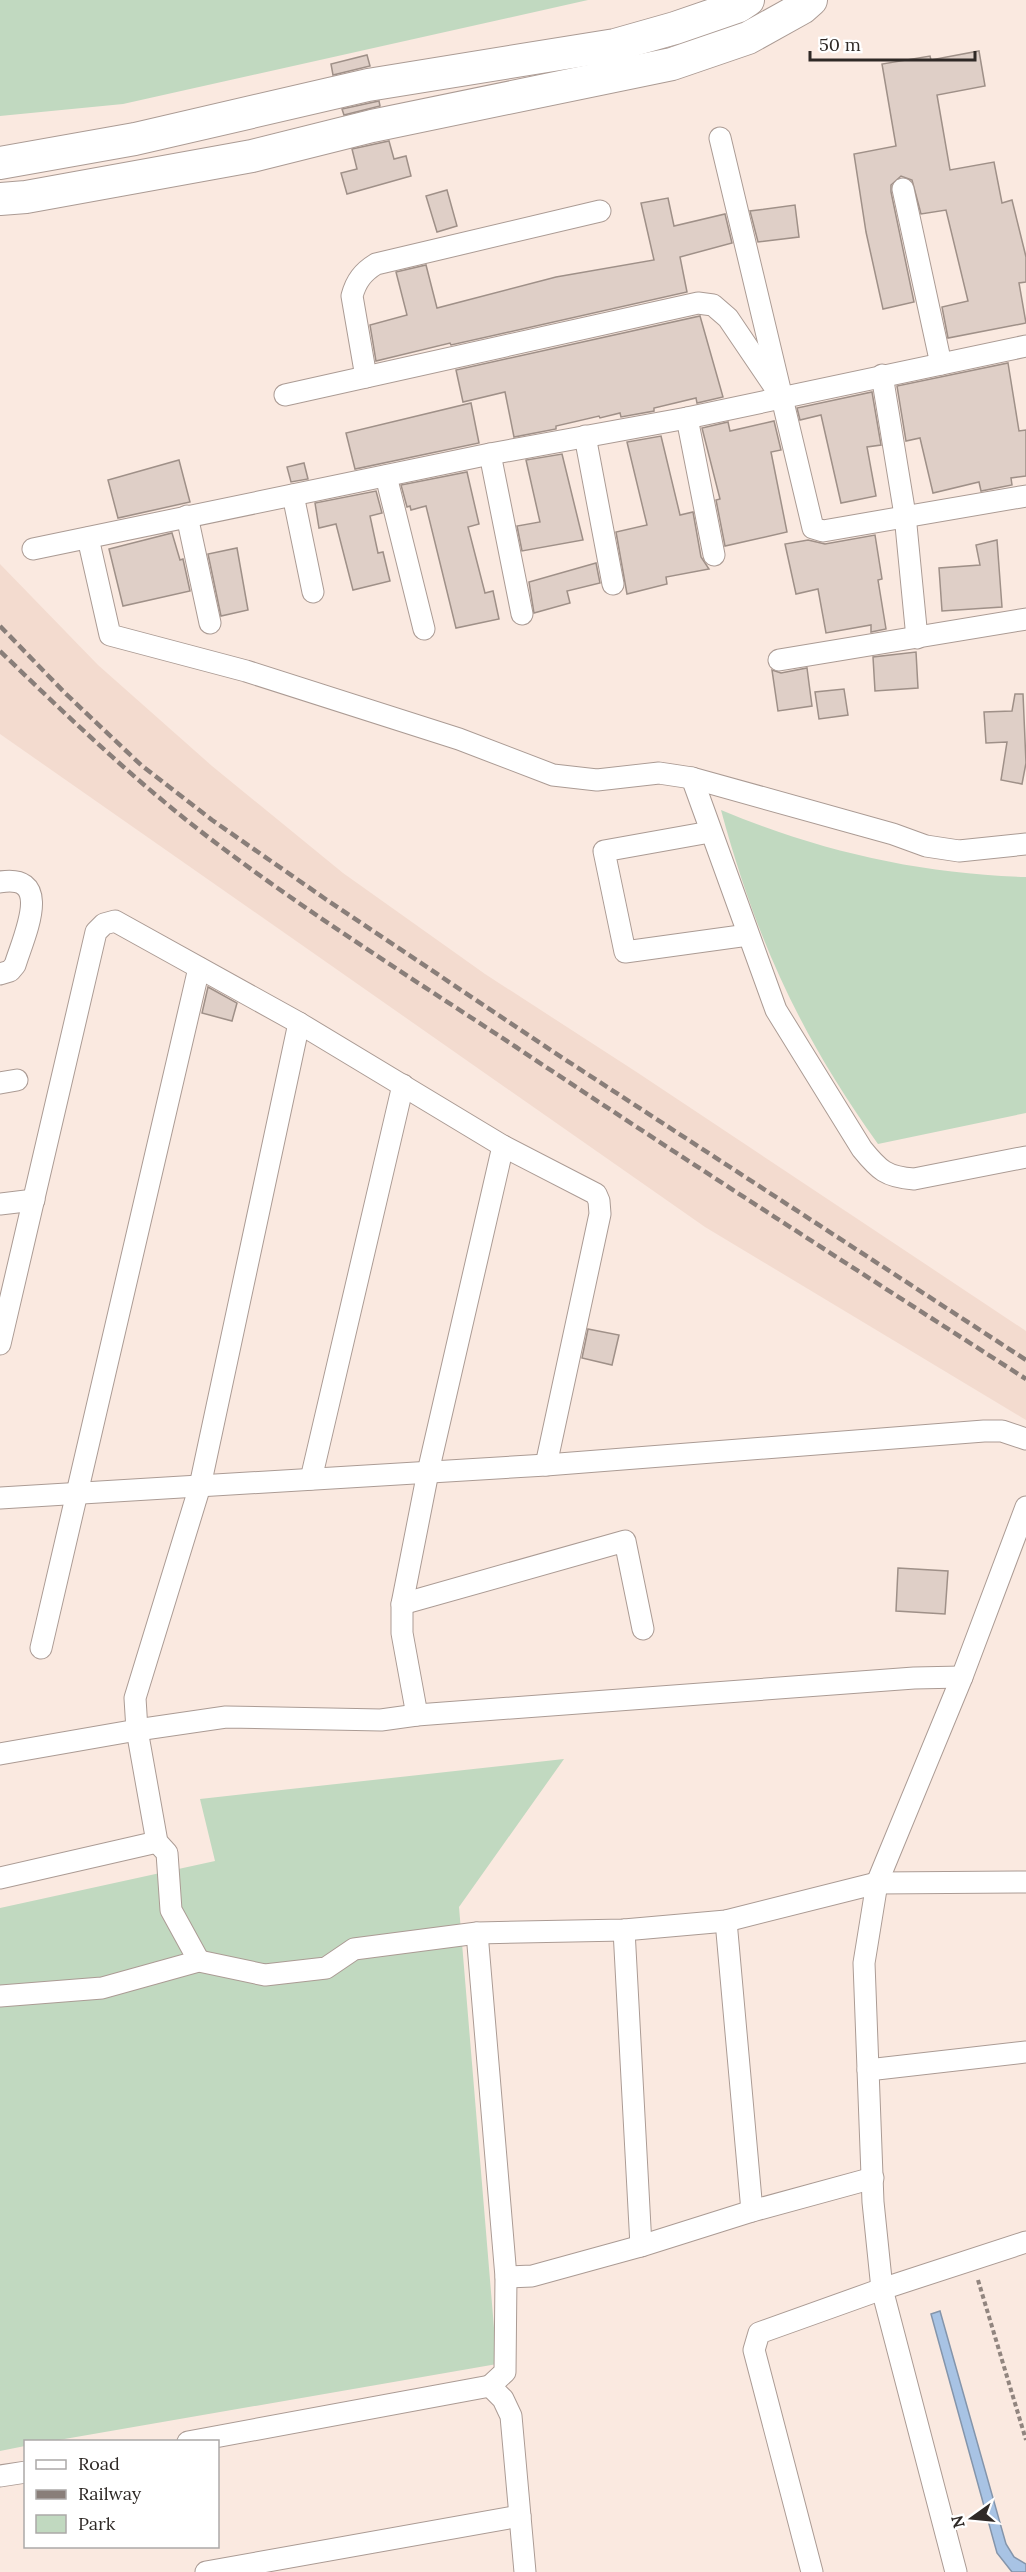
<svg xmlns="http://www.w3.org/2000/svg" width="1026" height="2572" font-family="Lora,serif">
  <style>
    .built { fill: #f3dbcf }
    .green { fill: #c1d9c0 }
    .water { fill: #a8c3e4; stroke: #8495ab; stroke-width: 1.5 }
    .building { fill: #dfcfc7; stroke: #9f9088; stroke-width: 1.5 }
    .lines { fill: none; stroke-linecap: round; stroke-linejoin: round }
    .minor-casing { stroke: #ab9b94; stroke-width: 23 }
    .highway-casing { stroke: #ab9b94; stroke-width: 34 }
    .path { stroke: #91857f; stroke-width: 4; stroke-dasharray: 4.5 3; stroke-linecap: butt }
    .minor { stroke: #fff; stroke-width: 21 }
    .highway { stroke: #fff; stroke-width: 32 }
    .rail { stroke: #897e79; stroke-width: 4.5; stroke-dasharray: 9 4.5; stroke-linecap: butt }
  </style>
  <rect width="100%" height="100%" fill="#fae9e0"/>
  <!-- built -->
  <polygon class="built" points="0,564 98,665 212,766 343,873 485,974 635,1071 1026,1331 1026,1420 705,1227 0,734"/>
  <!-- green -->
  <g class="green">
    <polygon points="0,0 588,0 123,104 0,116"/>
    <path d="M721,810C819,851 919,874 1026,877V1113L878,1144C800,1035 756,939 721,810Z"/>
    <polygon points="564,1759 459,1907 497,2364 53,2441 26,2442 25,2446 0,2451 0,1908 215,1861 200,1799"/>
  </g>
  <!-- water -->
  <polygon class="water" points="940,2311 1006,2544 1014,2557 1026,2564 1026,2572 1012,2572 997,2553 931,2314"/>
  <!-- building -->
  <g class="building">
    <polygon points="979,51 985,86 937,95 950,170 994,162 1002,203 1012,200 1026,257 1026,282 1019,283 1026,323 948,338 942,307 968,301 946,210 921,214 912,180 901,176 891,185 891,192 914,302 883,309 866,232 854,154 896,146 882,64 930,56 931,60"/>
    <polygon points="367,55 370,66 333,75 331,64"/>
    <polygon points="379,101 380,106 344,115 342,109"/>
    <polygon points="389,141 394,159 406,156 411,176 347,194 341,173 357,169 352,149"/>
    <polygon points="447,190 457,226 437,232 426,196"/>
    <polygon points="668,198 674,226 725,214 732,243 680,257 687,292 451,345 450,343 376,361 370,325 407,315 396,272 426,265 437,308 556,277 654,260 641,203"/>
    <polygon points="795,205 799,237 758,242 750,211"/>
    <polygon points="700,316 723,397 697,403 696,398 654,408 654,411 621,417 620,413 600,418 599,416 556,426 556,429 514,437 505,392 463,402 456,370"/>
    <polygon points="1008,363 1019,431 1026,430 1026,476 1011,478 1012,485 981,491 979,482 933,493 920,438 906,441 897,386"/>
    <polygon points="872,392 881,445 867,447 876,496 841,503 821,415 800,420 797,408"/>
    <polygon points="471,403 479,443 355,469 346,433"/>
    <polygon points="774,421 781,450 771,452 787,532 725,546 716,500 720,499 702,428 728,422 730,431"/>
    <polygon points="661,436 680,515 693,512 701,557 709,569 666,577 667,584 627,594 616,532 647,525 627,442"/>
    <polygon points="562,454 583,540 522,551 517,526 540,522 526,460"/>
    <polygon points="179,460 190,502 118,518 108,480"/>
    <polygon points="304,463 308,479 291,482 287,467"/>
    <polygon points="467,472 479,524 468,527 485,593 493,591 499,619 456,628 426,506 411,510 410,506 407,507 401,485"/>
    <polygon points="376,491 382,513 370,516 378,553 383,552 390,581 353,590 336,524 319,528 315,503"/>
    <polygon points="172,533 180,560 183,559 190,591 123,606 109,549"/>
    <polygon points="875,535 882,579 878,580 886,629 871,632 871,625 826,633 818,589 796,594 785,544 808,540 825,544"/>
    <polygon points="997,540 1002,607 942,611 939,568 980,565 976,545"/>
    <polygon points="237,548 248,610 221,616 208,554"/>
    <polygon points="596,563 600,583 567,591 570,603 534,613 529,582"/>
    <polygon points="916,652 918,688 875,691 873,657"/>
    <polygon points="807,668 812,706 778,711 772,670 781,673"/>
    <polygon points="844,689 848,715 819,719 815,692"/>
    <polygon points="1015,694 1023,694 1026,763 1022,784 1001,780 1007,742 986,743 984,712 1012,711"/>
    <polygon points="208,987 237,1003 232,1021 202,1013"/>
    <polygon points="588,1329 619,1335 612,1365 582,1358"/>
    <polygon points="898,1568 948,1571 945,1614 896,1611"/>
  </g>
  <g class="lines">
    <defs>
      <g id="minor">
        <polyline points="720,138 813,528 823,531 1026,496"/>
        <polyline points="903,189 941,364"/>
        <polyline points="882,375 905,515 917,638"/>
        <path d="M366,377L352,296C356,281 363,272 376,264L600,211"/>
        <polyline points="285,395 698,303 713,305 728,318 774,386"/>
        <polyline points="687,418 714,555"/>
        <polyline points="585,436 613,584"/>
        <polyline points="490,454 522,614"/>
        <polyline points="386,476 424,629"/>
        <polyline points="293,495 313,592"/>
        <polyline points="187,516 210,623"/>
        <polyline points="88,538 110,635 246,671 459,739 553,775 597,780 659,773 692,778 893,834 926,846 959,851 1026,844"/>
        <polyline points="33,549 490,454 687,418 1026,346"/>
        <polyline points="779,660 1026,619"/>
        <path d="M692,778L776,1010L862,1149C879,1170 886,1177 914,1179L1026,1157"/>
        <polyline points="710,832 604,851 625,952 748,935"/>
        <path d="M0,882C55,873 23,938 15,965L10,971L0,974"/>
        <polyline points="0,1083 17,1080"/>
        <polyline points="0,1204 34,1200"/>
        <polyline points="0,1344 96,932 104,924 115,921 299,1023 503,1146 596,1194 599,1201 600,1214 546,1465"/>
        <polyline points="311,1479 403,1085"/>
        <polyline points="0,1498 546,1465 984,1431 1002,1431 1026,1439"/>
        <polyline points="402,1604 625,1541 643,1629"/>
        <polyline points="41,1648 199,968"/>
        <polyline points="417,1715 402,1633 402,1604 428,1472 503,1146"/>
        <polyline points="0,1754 137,1730 226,1717 381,1720 417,1715 914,1678 962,1677"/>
        <polyline points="0,1878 157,1842"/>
        <polyline points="726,1921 752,2211"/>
        <polyline points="624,1930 641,2246"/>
        <polyline points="477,1933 506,2277 505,2372 490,2386 503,2399 511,2416 525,2572"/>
        <polyline points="199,1961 171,1910 167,1853 157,1842 137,1730 135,1698 200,1486 299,1023"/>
        <polyline points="0,1996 102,1988 199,1961 265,1975 326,1968 354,1949 477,1933 624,1930 726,1921 877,1883 1026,1882"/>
        <polyline points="868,2070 1026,2052"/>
        <polyline points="506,2277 532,2276 641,2246 752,2211 873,2178"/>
        <polyline points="188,2442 490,2386"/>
        <polyline points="0,2476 26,2472"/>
        <polyline points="206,2572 520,2516"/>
        <polyline points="812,2572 754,2350 759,2333 882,2289 1026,2242"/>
        <polyline points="956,2572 882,2289 873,2202 864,1963 877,1883 962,1677 1026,1507"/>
      </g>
      <g id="highway">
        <polyline points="0,163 135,139 368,85 615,45 675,28 739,6 748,0"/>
        <polyline points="0,199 26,197 252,156 372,126 672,64 748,38 802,8 811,0"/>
      </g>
    </defs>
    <!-- minor casing -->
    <use href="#minor" class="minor-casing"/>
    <!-- highway casing -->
    <use href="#highway" class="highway-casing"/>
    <!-- path -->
    <polyline class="path" points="978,2280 1026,2440"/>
    <!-- minor -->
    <use href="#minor" class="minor"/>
    <!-- highway -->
    <use href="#highway" class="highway"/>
    <!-- rail -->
    <g class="rail">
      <polyline points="0,626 65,693 141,765 212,820 324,898 552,1051 1026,1360"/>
      <path d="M0,651C67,716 134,780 208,837C306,912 413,979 516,1047C685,1160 855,1269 1026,1379"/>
    </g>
  </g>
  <!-- legend -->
  <rect x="24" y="2440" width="195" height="108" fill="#ffffff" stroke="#aca9a8" stroke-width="1.5"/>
  <rect x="36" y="2460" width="30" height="9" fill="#ffffff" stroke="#aca9a8" stroke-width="1.5"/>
  <text x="78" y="2470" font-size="18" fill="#2f2926">Road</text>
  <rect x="36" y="2490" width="30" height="9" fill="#897e79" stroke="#aca9a8" stroke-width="1.5"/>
  <text x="78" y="2500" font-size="18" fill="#2f2926">Railway</text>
  <rect x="36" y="2515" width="30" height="18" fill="#c1d9c0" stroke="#aca9a8" stroke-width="1.5"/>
  <text x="78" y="2530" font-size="18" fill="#2f2926">Park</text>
  <!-- north arrow -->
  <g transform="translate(972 2518) rotate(255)" stroke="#ffffff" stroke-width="4.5" paint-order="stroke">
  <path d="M0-4.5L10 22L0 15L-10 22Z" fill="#2f2926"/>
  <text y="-9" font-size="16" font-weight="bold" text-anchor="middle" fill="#2f2926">N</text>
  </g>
  <!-- scale -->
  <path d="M810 51v9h165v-9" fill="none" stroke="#2f2926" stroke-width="3"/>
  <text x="819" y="51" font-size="18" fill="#2f2926" stroke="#ffffff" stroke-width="4.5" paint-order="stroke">50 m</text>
</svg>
